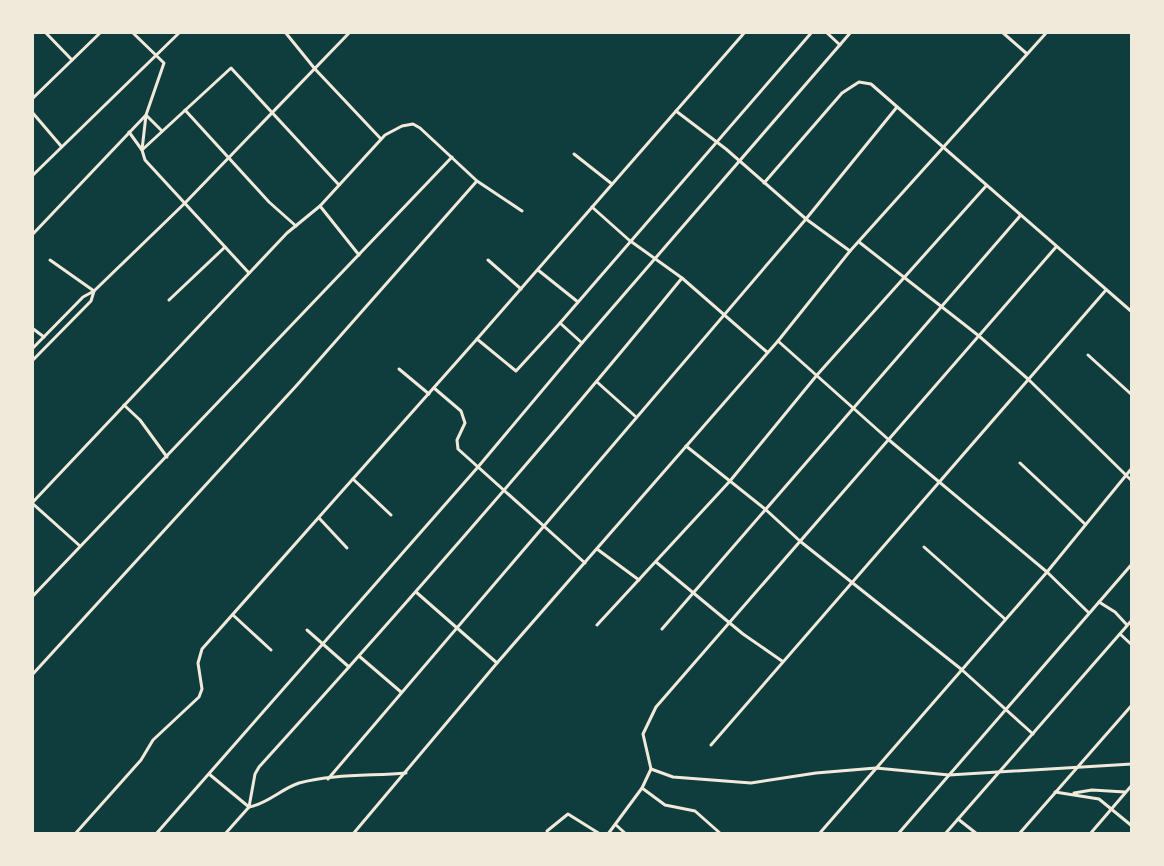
<svg xmlns="http://www.w3.org/2000/svg" width="1164" height="866" font-family="Helvetica,sans-serif">
  <style>
    .lines { fill: none; stroke-linecap: round; stroke-linejoin: round }
    .minor { stroke: #f1e9da; stroke-width: 3 }
    .tertiary { stroke: #f1e9da; stroke-width: 3 }
  </style>
  <rect width="100%" height="100%" fill="#0f3d3e"/>
  <g class="lines">
    <!-- minor -->
    <g class="minor">
      <polyline points="45,32 72,60"/>
      <polyline points="285,32 315,69 381,139"/>
      <polyline points="460,32 465,32"/>
      <polyline points="826,32 840,45"/>
      <polyline points="1002,32 1026,53"/>
      <polyline points="32,99 101,32"/>
      <polyline points="185,110 269,202 296,226"/>
      <polyline points="676,111 726,149 806,219 850,251"/>
      <polyline points="32,112 61,146"/>
      <polyline points="162,131 146,115 142,150 145,160 249,273"/>
      <polyline points="129,132 142,150 231,68 339,185"/>
      <polyline points="574,154 612,184"/>
      <polyline points="32,176 180,32"/>
      <polyline points="764,183 842,93 859,82 871,84 1132,312"/>
      <polyline points="320,206 359,255"/>
      <polyline points="592,207 629,240 682,278 767,352"/>
      <polyline points="32,235 146,115 164,63 132,32"/>
      <polyline points="859,242 979,336 1028,379 1132,481"/>
      <polyline points="488,260 521,289"/>
      <polyline points="538,270 578,302"/>
      <polyline points="169,300 225,247"/>
      <polyline points="560,323 516,371 477,339 745,32"/>
      <polyline points="32,328 44,337"/>
      <polyline points="778,341 889,440 1047,572 1089,613"/>
      <polyline points="582,343 560,323 812,32"/>
      <polyline points="32,349 83,297 94,291 50,260"/>
      <polyline points="1088,355 1132,395"/>
      <polyline points="32,361 91,301 94,291 185,203 350,32"/>
      <polyline points="399,369 429,394"/>
      <polyline points="597,382 635,416"/>
      <polyline points="434,388 461,411 465,423 457,440 458,449 585,563"/>
      <polyline points="124,405 140,420 167,457"/>
      <polyline points="686,446 765,509 801,542 961,669 1033,734"/>
      <polyline points="1020,463 1085,524"/>
      <polyline points="353,479 391,515"/>
      <polyline points="32,503 287,233 320,206 385,135 402,126 413,124 420,128 477,181 522,211"/>
      <polyline points="32,503 80,546"/>
      <polyline points="319,518 347,548"/>
      <polyline points="924,547 1005,619"/>
      <polyline points="597,549 639,580"/>
      <polyline points="656,562 743,634 782,661"/>
      <polyline points="416,592 497,663"/>
      <polyline points="32,597 452,157"/>
      <polyline points="1099,602 1115,612 1127,625"/>
      <polyline points="233,615 271,650"/>
      <polyline points="597,625 730,481 817,375 986,186"/>
      <polyline points="662,629 1020,216"/>
      <polyline points="307,630 349,667"/>
      <polyline points="1120,634 1132,645"/>
      <polyline points="359,656 401,692"/>
      <polyline points="32,675 297,385 476,182"/>
      <polyline points="711,745 1106,290"/>
      <polyline points="651,769 673,777 751,783 816,773 876,768 949,775 1132,764"/>
      <polyline points="209,774 249,807"/>
      <polyline points="328,779 806,219 897,107"/>
      <polyline points="642,788 665,805 695,811 721,834"/>
      <polyline points="1055,792 1099,799 1132,826"/>
      <polyline points="1074,793 1092,790 1125,792"/>
      <path d="M249,807C267,804 281,789 299,783C332,774 371,776 406,773"/>
      <polyline points="958,819 977,834"/>
      <polyline points="616,825 626,834"/>
      <polyline points="547,831 568,814 600,834"/>
      <polyline points="75,834 141,760 153,740 199,697 202,689 198,663 202,649 477,339"/>
      <polyline points="156,834 478,467 582,343 851,32"/>
      <path d="M225,834L249,807L255,774L259,767C404,607 546,445 682,278"/>
      <polyline points="353,834 497,663 778,341 850,251 1047,32"/>
      <polyline points="608,834 642,788 651,769 643,734 656,707 1056,247"/>
      <polyline points="898,834 1132,564"/>
      <polyline points="945,834 1132,620"/>
      <polyline points="1019,834 1132,705"/>
      <polyline points="1090,834 1132,785"/>
    </g>
    <!-- tertiary -->
    <polyline class="tertiary" points="819,834 1047,572 1132,468"/>
  </g>
  <!-- border -->
  <rect width="1164" height="866" fill="none" stroke="#f1e9da" stroke-width="68"/>
</svg>
